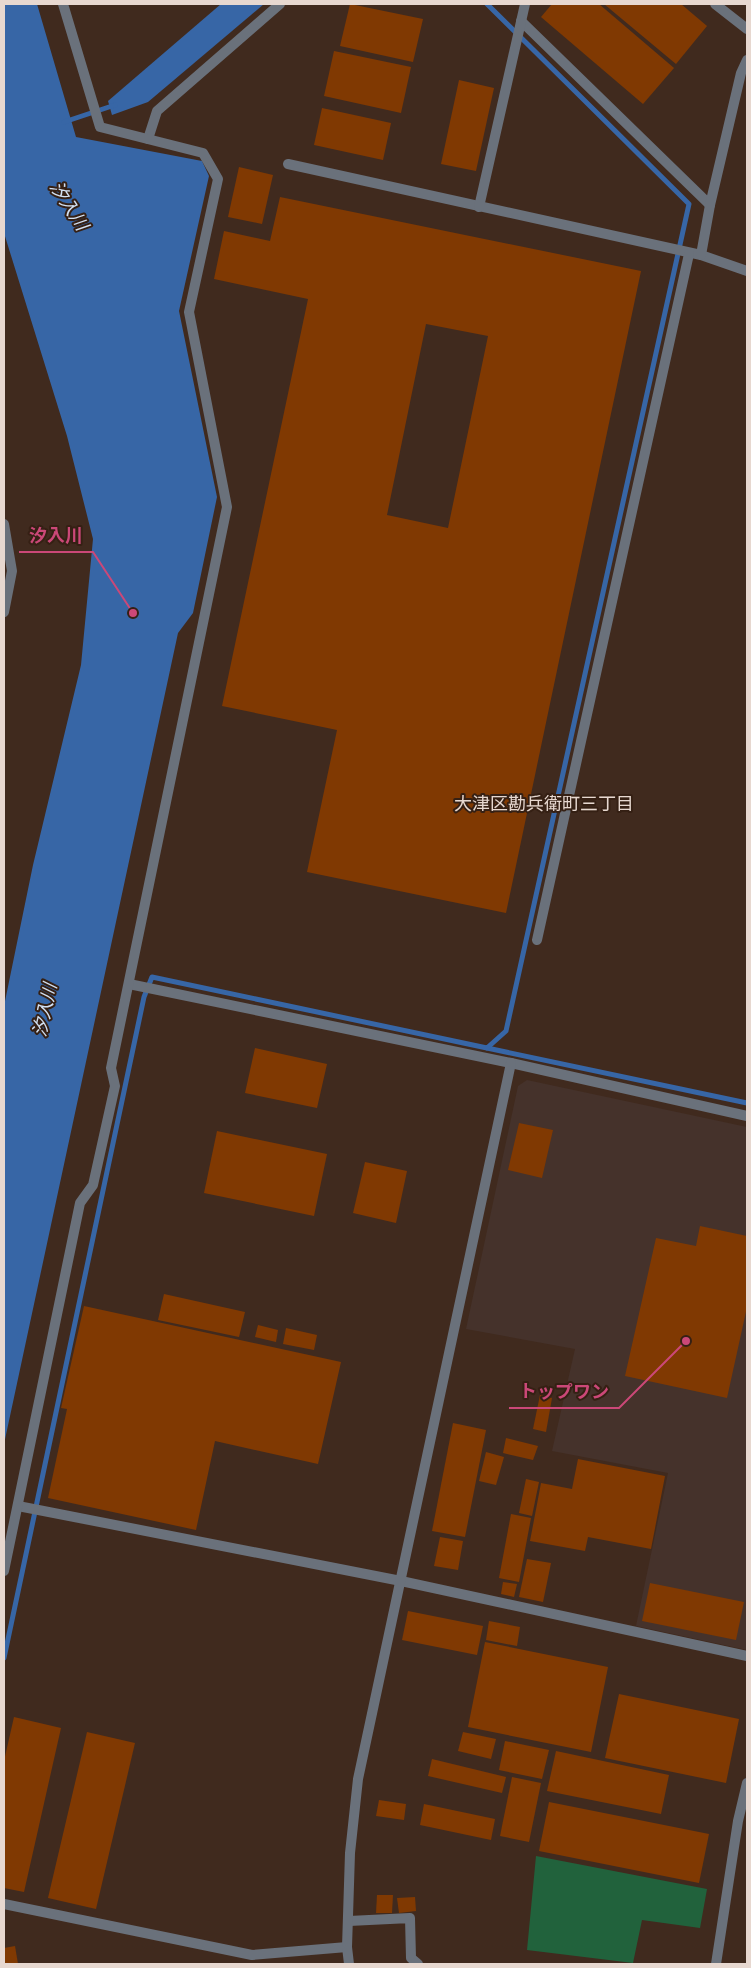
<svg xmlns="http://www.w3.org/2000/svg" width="751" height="1968" font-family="'Golos Text','Noto Sans JP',sans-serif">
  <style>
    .commercial { fill: #45322b }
    .green { fill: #21623c }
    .water { fill: #3766a6 }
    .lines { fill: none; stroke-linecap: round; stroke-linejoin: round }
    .stream { stroke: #3766a6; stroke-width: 5 }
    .building { fill: #803902; fill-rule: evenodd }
    .service { stroke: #6a717b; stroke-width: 10 }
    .minor { stroke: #6a717b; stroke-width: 10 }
    .tertiary { stroke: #6a717b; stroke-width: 10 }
    .labels { text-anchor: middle; stroke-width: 4; stroke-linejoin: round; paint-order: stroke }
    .water-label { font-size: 18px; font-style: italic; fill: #d3e1f3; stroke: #352014 }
    .neighbourhood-label { font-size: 18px; fill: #e7d8d0; stroke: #352014 }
    .leader { fill: none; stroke: #cb4878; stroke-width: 2 }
    .callout-dot { fill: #cb4878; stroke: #352014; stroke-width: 2 }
    .callout-label { font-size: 18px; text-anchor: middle; font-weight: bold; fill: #cb4878; stroke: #352014; stroke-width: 4; stroke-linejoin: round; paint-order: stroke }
  </style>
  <rect width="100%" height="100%" fill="#402a1e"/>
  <!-- commercial -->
  <polygon class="commercial" points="527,1080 747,1127 747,1650 636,1626 668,1473 552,1451 575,1349 466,1329 518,1086"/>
  <!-- green -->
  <polygon class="green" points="536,1856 707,1889 700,1928 642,1920 633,1963 527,1950"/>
  <!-- water -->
  <g class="water">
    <polygon points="4,4 37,4 76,137 202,161 209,176 179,311 217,497 193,613 178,633 4,1444 4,1006 33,865 81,665 93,539 67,436 4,233"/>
    <polygon points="221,4 264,4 148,102 112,115 108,101"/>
  </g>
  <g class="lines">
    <!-- stream -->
    <g class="stream">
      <polyline points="64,122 115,105"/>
      <polyline points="487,1048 747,1103"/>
      <polyline points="4,1658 144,997 152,977 487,1048 506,1031 689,204 487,4"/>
    </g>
  </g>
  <!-- building -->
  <g class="building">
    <polygon points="350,4 423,19 413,62 340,46"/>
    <polygon points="552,4 599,4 674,68 643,104 541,17"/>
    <polygon points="604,4 681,4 707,26 676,64"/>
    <polygon points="334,51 411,67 401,113 324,96"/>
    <polygon points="459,80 494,88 476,171 441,164"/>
    <polygon points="322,108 391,123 383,160 314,145"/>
    <polygon points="239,167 273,175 262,224 228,217"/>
    <path d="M280,197L641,271L506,913L307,872L337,730L222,706L308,299L214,279L224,231L270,241ZM426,324L488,336L448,528L387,515Z"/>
    <polygon points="255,1048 327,1064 317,1108 245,1093"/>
    <polygon points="519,1123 553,1130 542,1178 508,1170"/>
    <polygon points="217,1131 327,1154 314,1216 204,1193"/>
    <polygon points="365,1162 407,1171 396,1223 353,1213"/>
    <polygon points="700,1226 747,1236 747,1307 727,1398 625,1376 656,1238 696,1246"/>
    <polygon points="164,1294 245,1312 239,1337 158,1320"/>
    <polygon points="84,1306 341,1362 318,1464 215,1441 196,1530 48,1498 67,1409 61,1408"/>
    <polygon points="258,1325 278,1330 276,1342 255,1337"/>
    <polygon points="286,1328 317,1335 314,1350 283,1344"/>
    <polygon points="540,1395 552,1398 546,1432 533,1429"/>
    <polygon points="453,1423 486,1430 465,1537 432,1531"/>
    <polygon points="506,1438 538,1446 533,1460 503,1453"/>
    <polygon points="486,1452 504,1457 496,1485 479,1481"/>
    <polygon points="578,1459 665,1476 651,1549 588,1537 585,1551 530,1541 541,1483 572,1489"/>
    <polygon points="526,1479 539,1482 532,1516 519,1513"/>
    <polygon points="511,1514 531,1518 519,1582 499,1578"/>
    <polygon points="440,1537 463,1541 458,1570 434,1566"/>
    <polygon points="527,1559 551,1563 543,1602 519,1597"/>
    <polygon points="503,1582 517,1584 514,1597 501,1594"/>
    <polygon points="650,1583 744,1602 736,1640 642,1621"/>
    <polygon points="408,1611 483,1626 477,1655 402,1640"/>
    <polygon points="489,1621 520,1627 517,1646 486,1640"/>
    <polygon points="485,1642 608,1667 591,1752 468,1727"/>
    <polygon points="619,1694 739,1719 726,1783 605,1758"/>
    <polygon points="14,1717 61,1728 24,1892 4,1888 4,1761"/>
    <polygon points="87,1732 135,1743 96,1909 48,1898"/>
    <polygon points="463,1732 496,1739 491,1759 458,1751"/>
    <polygon points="505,1741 549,1750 542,1779 499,1770"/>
    <polygon points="556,1751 669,1775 661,1814 547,1791"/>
    <polygon points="432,1759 506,1777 502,1793 428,1776"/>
    <polygon points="512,1777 541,1783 529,1842 500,1836"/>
    <polygon points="379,1800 406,1804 404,1820 376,1816"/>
    <polygon points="549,1802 709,1834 699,1883 539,1851"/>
    <polygon points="424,1804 495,1819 491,1840 420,1825"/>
    <polygon points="377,1895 393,1895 392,1913 376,1913"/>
    <polygon points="415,1897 416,1911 399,1913 397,1898"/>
    <polygon points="15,1946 18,1964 4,1964 4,1948"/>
  </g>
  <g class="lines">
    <!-- service -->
    <g class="service">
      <polyline points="715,4 747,29"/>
      <polyline points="521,21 710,205"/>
      <polyline points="148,139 157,111 280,4"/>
      <polyline points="288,164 701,255 747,271"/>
      <polyline points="479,207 525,4"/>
      <polyline points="701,255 710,205 741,73 747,60"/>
      <polyline points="537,940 689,254"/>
    </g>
    <!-- minor -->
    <g class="minor">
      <polyline points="129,984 511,1063 747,1116"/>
      <polyline points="18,1506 401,1581 747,1656"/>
      <polyline points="4,1571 80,1203 93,1185 115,1086 111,1068 227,507 189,312 218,179 203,153 100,127 63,4"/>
      <polyline points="4,1904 252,1955 347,1947"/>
      <polyline points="349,1921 410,1918 411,1958 418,1964"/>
      <polyline points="349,1964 347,1947 350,1853 358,1779 511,1063"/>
    </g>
    <!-- tertiary -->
    <g class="tertiary">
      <polyline points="4,524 12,571 4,612"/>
      <polyline points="716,1964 738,1821 747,1783"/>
    </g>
  </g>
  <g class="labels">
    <!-- water labels -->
    <g class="water-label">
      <text transform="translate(69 206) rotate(57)" y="6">汐入川</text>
      <text transform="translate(45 1010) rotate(-78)" y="6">汐入川</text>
    </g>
    <!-- neighbourhood labels -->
    <g class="neighbourhood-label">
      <text x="544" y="810">大津区勘兵衛町三丁目</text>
    </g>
  </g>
  <!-- callouts -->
  <path class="leader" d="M133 613L93 552H19M686 1341L619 1408H509"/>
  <g class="callout-dot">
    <circle cx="133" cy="613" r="5"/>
    <circle cx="686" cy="1341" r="5"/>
  </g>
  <g class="callout-label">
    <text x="56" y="542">汐入川</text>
    <text x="564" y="1398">トップワン</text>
  </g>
  <!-- border -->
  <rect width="751" height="1968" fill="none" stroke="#e7d8d0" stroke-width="10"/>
</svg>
